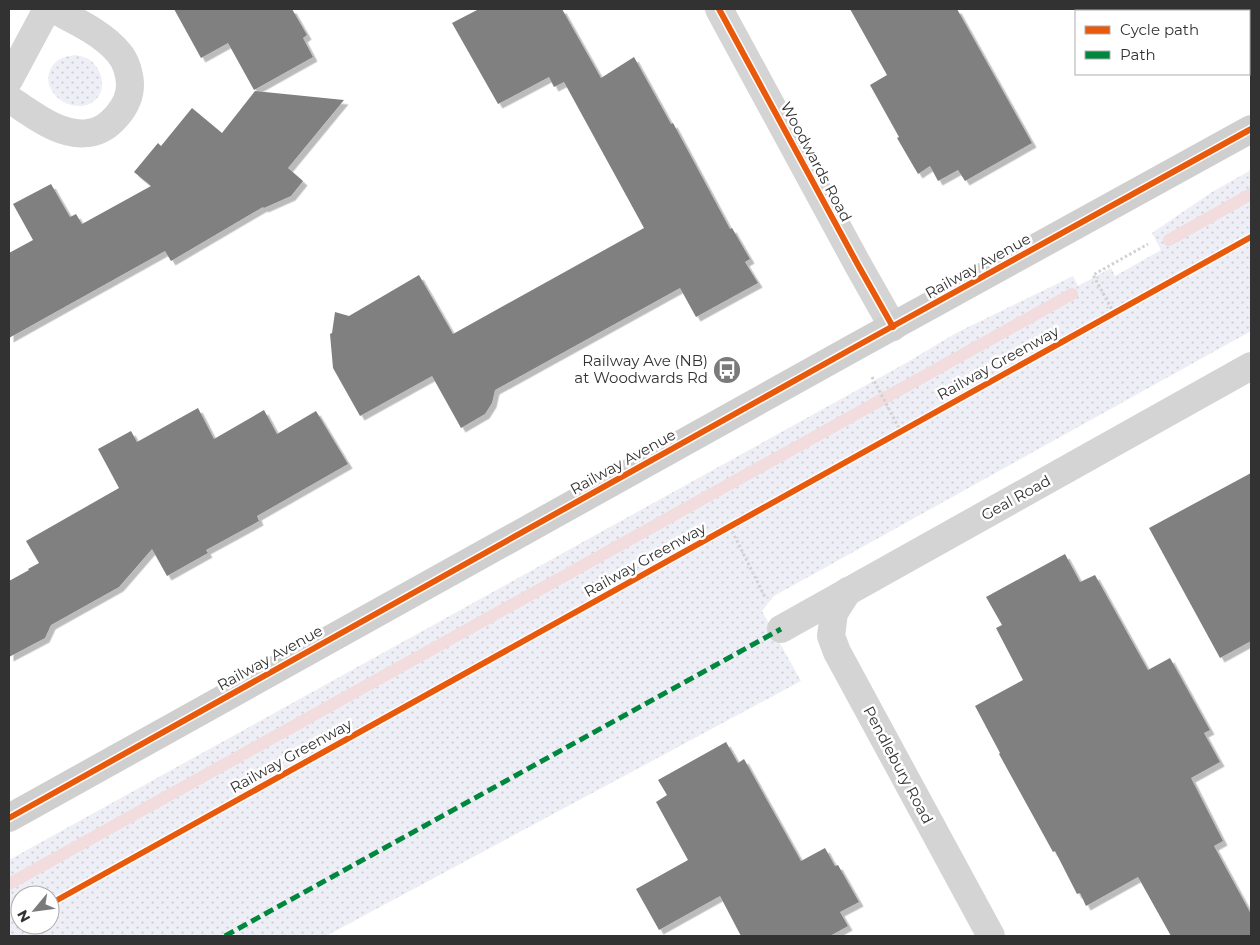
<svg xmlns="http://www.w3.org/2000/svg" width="1260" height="945" font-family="Montserrat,sans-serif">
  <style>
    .green { fill: url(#green-dots); fill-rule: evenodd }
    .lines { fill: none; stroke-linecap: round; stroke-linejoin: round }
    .stream { stroke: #f2dcdd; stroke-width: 12 }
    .building { fill: #808080; filter: url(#shadow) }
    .path { stroke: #d2d2d2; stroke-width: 3; stroke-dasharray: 2.5 2.5; stroke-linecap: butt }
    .street { stroke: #d4d4d4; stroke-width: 28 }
    .secondary { stroke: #cfcfcf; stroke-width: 28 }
    .quiet { stroke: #00873e; stroke-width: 5; stroke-dasharray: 10 5; stroke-linecap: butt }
    .cycleway-casing { stroke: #fff; stroke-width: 9 }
    .cycleway { stroke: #e8590c; stroke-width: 6 }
    .labels { text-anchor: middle; stroke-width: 5; stroke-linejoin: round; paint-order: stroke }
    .street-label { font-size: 15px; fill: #323232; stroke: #fff }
    .poi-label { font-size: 15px; fill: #323232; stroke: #fff; text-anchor: end }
  </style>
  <defs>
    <pattern id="green-dots" width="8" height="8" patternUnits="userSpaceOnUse" patternTransform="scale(1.25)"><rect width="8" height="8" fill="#eeeef6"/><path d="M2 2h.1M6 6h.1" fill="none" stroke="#cdcdd3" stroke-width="1.8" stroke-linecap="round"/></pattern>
    <filter id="shadow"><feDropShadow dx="4.5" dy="4.5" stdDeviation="0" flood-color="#0004"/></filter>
  </defs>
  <rect width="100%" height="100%" fill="#fff"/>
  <!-- green -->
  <g class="green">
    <path d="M75,55C80,56 85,57 90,60C102,69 108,91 94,101C81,112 58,104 51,89C45,79 50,64 60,59C65,56 70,56 75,55Z"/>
    <path d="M1251,170V331L774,596L762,611L801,681L326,936H9V860L906,363L956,333L1073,276L1078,286L1111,268L1115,276L1161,250L1152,233L1212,192ZM20,895H50V925H20Z"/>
  </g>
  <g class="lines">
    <!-- stream -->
    <g class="stream">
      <polyline points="1169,240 1251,194"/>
      <polyline points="9,884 1072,294"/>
    </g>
  </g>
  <!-- building -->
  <g class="building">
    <polygon points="174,9 292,9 307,35 303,38 313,57 254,90 228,43 201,58"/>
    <polygon points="479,9 562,9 601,78 634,57 671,124 673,123 730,229 732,228 750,259 745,262 758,283 696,317 680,288 495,390 492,403 485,414 461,428 432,376 360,416 333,368 330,334 332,333 335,312 349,316 419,275 453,334 644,228 564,82 554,87 549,77 498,104 452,23"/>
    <polygon points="850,9 957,9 1032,143 965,181 958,170 938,181 930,166 918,174 897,138 899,137 870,85 887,75"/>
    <polygon points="255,91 344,100 288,168 303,181 291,196 264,208 263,207 171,261 165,251 9,338 9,253 33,240 13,204 51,184 70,217 76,214 82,224 151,186 134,172 158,143 161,146 192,108 222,133"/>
    <polygon points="198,408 214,439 264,410 277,434 316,411 348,464 257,516 259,521 206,550 208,553 167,576 152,549 119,587 51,625 45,638 9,657 9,581 29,570 28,569 39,563 26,541 119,488 98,449 131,431 137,442"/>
    <polygon points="1251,473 1251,641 1220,658 1149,528"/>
    <polygon points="1065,554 1080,582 1095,575 1148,670 1170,658 1210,730 1204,733 1220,762 1191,778 1223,841 1214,846 1251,914 1251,936 1171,936 1138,877 1086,906 1080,893 1077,894 1055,851 1053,852 999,754 1000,753 975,706 1023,680 996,628 1002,625 986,597"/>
    <polygon points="726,742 738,763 744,759 801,861 825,848 835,866 838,865 859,902 840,912 848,926 830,936 741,936 720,896 659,930 636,889 688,860 656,802 667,795 658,780"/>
  </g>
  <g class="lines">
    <!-- path -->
    <g class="path">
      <polyline points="1114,313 1093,275 1148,244"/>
      <polyline points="872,377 901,432"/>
      <polyline points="730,527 765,597"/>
    </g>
    <!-- street -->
    <g class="street">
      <polyline points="719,9 858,265 893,327"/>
      <polyline points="9,80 47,9"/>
      <path d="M9,99C32,113 59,137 88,133C109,131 130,106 130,85C130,75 126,61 119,53C103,33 75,21 53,9"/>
      <polyline points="848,591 834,613 831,636 837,652 991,936"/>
      <polyline points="781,629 1251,366"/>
    </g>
    <!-- secondary -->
    <polyline class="secondary" points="9,818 855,347 1251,129"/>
    <!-- quiet -->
    <polyline class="quiet" points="225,936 781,629"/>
    <defs>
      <g id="cycleway">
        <polyline points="719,9 858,265 893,327"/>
        <polyline points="9,818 855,347 1251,129"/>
        <polyline points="50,904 1251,237"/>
      </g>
    </defs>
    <!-- cycleway casing -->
    <use href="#cycleway" class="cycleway-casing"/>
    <!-- cycleway -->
    <use href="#cycleway" class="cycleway"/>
  </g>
  <!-- icons -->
  <defs>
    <symbol id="bus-disc" viewBox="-11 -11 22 22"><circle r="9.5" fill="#7a7a7a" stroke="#fff"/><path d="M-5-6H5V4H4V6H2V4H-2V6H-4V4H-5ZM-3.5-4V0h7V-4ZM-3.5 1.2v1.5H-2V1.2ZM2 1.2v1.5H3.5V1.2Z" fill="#fff"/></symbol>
  </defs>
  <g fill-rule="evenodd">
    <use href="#bus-disc" x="711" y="354" width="32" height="32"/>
  </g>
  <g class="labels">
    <!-- street labels -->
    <g class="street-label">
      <text transform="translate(816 162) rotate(62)" y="5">Woodwards Road</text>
      <text transform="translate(978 266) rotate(-29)" y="5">Railway Avenue</text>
      <text transform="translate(998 363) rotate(-29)" y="5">Railway Greenway</text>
      <text transform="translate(623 462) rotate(-29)" y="5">Railway Avenue</text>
      <text transform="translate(1016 498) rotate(-29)" y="5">Geal Road</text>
      <text transform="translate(645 560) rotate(-29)" y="5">Railway Greenway</text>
      <text transform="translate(270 658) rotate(-29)" y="5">Railway Avenue</text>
      <text transform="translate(291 756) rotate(-29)" y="5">Railway Greenway</text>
      <text transform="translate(898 765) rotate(62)" y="5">Pendlebury Road</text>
    </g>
    <!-- poi labels -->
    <g class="poi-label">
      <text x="708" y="366">Railway Ave (NB)<tspan x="708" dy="17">at Woodwards Rd</tspan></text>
    </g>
  </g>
  <!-- border -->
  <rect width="1260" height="945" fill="none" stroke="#323232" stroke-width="20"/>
  <!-- legend -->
  <rect x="1075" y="10" width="175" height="65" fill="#ffffff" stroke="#adadad"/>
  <rect x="1085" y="26" width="25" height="8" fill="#e8590c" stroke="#adadad"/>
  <text x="1120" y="35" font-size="15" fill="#323232">Cycle path</text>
  <rect x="1085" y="51" width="25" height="8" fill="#00873e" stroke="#adadad"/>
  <text x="1120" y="60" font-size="15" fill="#323232">Path</text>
  <!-- north arrow -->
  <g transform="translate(35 910) rotate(241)"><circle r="24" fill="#ffffff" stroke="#adadad"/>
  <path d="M0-4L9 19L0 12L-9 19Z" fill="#7a7a7a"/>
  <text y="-8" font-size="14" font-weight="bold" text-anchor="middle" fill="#323232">N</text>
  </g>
</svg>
